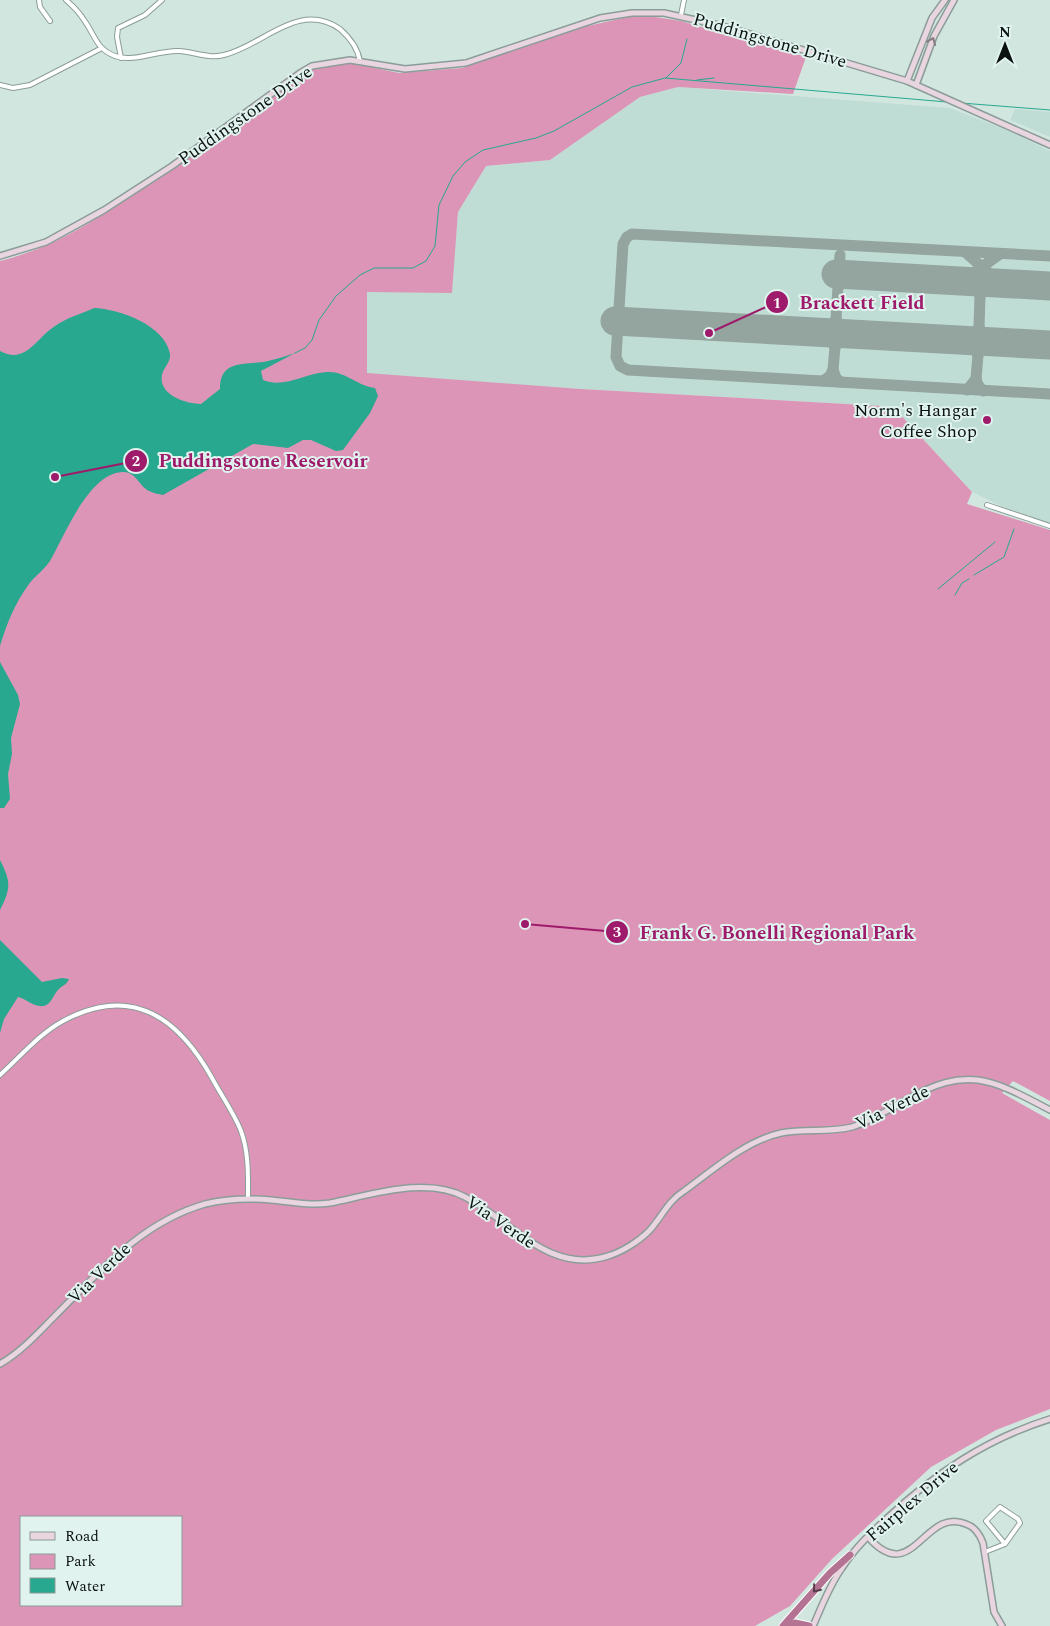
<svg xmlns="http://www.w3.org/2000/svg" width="1050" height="1626" font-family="Spectral,serif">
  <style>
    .built { fill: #c0ddd5 }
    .green { fill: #dc95b7; fill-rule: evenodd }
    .water { fill: #27a88f }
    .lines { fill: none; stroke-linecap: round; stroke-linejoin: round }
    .stream { stroke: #27a88f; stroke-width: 1 }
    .taxiway { stroke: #94a49e; stroke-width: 11 }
    .runway { stroke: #94a49e; stroke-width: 29 }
    .street-casing { stroke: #8b9d98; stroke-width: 6 }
    .secondary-casing { stroke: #8b9d98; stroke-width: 8 }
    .highway-casing { stroke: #fff; stroke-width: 9 }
    .street { stroke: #fff; stroke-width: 4 }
    .secondary { stroke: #e8d5df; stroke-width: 5 }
    .highway { stroke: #b47393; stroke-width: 7 }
    .oneway { stroke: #857d82 }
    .oneway2 { stroke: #573e4b }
    .poi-dot { fill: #9e1b6b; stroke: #e0f3ee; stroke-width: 2 }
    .labels { text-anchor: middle; stroke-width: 4; stroke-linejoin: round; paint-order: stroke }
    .street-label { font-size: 18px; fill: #0b1210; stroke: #e0f3ee }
    .poi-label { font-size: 18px; fill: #0b1210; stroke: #e0f3ee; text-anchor: end }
    .leader { fill: none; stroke: #9e1b6b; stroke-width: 2 }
    .callout-dot { fill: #9e1b6b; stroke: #e0f3ee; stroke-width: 2 }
    .mark-label { font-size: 15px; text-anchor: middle; font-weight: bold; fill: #fff }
    .callout-label { font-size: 19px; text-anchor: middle; font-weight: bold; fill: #9e1b6b; stroke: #e0f3ee; stroke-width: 4; stroke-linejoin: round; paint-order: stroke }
  </style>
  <rect width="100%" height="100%" fill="#d2e6e0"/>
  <!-- built -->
  <g class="built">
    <polygon points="678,87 950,108 1007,130 1050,151 1050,524 1018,514 972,492 896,410 882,406 581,389 367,374 367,292 452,292 458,212 486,166 550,160 640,97"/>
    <polygon points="1015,109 1050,112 1050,137 1010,120"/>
  </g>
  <!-- green -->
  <path class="green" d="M649,16L681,21L806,57L793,94L678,87L640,97L550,160L486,166L458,212L452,293L367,292V373L581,389L882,406L896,410L972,492L967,504L1050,530V1101L1013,1081L1002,1093L1050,1120V1409L996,1430L931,1467L832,1559L790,1606L755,1626H0V261C62,245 99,217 151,182C202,147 251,111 300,75L316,68L342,63L356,64L399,73L462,68L574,29L628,17ZM21,1517H181V1605H21Z"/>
  <!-- water -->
  <g class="water">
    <path d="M94,308C119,309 165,325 170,354C171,362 163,368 162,375C158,395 186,404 201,404L220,389C220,358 246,366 268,361C277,359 286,356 295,353L261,371L263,380C284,389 305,373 327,372C346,371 357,386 375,388L378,396L370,413L343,450L336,451L311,440H303L288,448L253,444L163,495C158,494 153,493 149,491C138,485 136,471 122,472C88,474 64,537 50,561C44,570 35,576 29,584C15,603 7,623 0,646V351C26,365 36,338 55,326C66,318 81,314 94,308Z"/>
    <polygon points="0,662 18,695 20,704 11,738 12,754 8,774 10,799 4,808 0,808"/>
    <path d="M0,860C11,882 11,888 0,910Z"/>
    <path d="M0,940L42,982L62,978L69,979C66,986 62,985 58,990C54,994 52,1001 48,1004C38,1011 27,999 18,997L4,1019L0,1033Z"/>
  </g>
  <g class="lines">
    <!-- stream -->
    <g class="stream">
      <polyline points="666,78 681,63 687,39"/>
      <polyline points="697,80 714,78"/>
      <polyline points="961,103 1050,110"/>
      <polyline points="295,353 305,348 312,340 319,320 336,296 360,275 374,268 413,268 426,261 435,246 439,205 453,176 465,162 483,150 536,138 554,131 632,87 665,78 947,102"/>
      <polyline points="974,575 1004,557 1014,529"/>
      <polyline points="938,589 995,542"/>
      <polyline points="955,595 962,583 969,579"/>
    </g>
    <!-- taxiway -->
    <g class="taxiway">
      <polyline points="965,252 1000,283"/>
      <polyline points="1050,256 632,234 627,237 623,244 616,357 620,366 628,370 1050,394"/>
      <polyline points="962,281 1000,254"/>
      <path d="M965,281L978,288L980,296C985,285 991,285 1002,283"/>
      <polygon points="836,319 841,329 849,334 840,339 835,347 830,338 823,333 832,327"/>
      <polyline points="836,319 840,255"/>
      <polyline points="979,327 980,296"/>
      <polyline points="962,340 975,335 979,327 983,337 993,342"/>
      <polyline points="962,340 972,344 978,355 982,347 993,342"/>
      <polyline points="833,370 835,347"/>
      <polyline points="976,379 978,355"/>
      <polyline points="823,381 830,376 833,370 836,378 841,382"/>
      <polyline points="967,390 976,379 978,385 983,391"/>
    </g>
    <!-- runway -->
    <g class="runway">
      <polyline points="836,274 1050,286"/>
      <polyline points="615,321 1050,345"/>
    </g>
    <defs>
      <g id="street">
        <polyline points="39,0 40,7 50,21"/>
        <path d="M66,0C73,6 79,12 84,20C95,35 96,49 115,56C134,63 158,50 179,51C194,52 209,59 224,55C263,46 298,0 340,29C349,37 358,49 360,61"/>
        <polyline points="681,15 684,0"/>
        <polyline points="121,58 117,37 118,28 145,15 162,0"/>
        <polyline points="0,85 13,88 30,85 100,49"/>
        <polyline points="987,505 1050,526"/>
        <path d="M0,1075C20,1057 39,1034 63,1021C131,984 178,1017 212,1078C221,1095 234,1113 241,1131C249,1153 248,1176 248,1199"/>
        <polyline points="985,1552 1005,1544 1020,1523 1018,1519 1000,1507 986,1521 1005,1544"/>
      </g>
      <g id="secondary">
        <polyline points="907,81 932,18 945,0"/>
        <polyline points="916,85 934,36 954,0"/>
        <polyline points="0,256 46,242 104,210 172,166 300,73 312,66 350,60 405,69 466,63 600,18 632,13 664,13 723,26 907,81 1050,145"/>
        <path d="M0,1364C21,1352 37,1334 54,1317C99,1272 142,1222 205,1204C226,1199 249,1198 271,1200C291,1202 310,1206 330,1203C371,1195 426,1176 465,1197C512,1221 549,1275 608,1256C622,1252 639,1241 649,1231C661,1218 668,1201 684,1191C713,1170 745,1141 781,1133C804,1128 829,1133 852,1127C871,1121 888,1110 906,1100C968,1065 991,1079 1050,1110"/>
        <path d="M868,1537C913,1588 924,1506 966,1524C975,1527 980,1535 983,1543L994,1612L1002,1626"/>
        <path d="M813,1626C822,1606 829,1586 842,1568C854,1549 869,1535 885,1520C934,1474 986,1439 1050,1419"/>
      </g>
      <g id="highway">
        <polyline points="783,1626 830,1573 850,1555"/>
        <polyline points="789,1626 795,1623 809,1626"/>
      </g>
    </defs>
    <!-- street casing -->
    <use href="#street" class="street-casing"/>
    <!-- secondary casing -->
    <use href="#secondary" class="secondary-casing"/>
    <!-- highway casing -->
    <use href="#highway" class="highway-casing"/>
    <!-- street -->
    <use href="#street" class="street"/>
    <!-- secondary -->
    <use href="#secondary" class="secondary"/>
    <!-- highway -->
    <use href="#highway" class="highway"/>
  </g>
  <!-- one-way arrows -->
  <defs><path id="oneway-chevron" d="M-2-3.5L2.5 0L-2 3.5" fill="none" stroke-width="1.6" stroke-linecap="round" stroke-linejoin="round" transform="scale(1.25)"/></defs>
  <use class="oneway" href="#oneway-chevron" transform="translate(932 41) rotate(-68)"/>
  <use class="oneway2" href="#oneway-chevron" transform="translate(816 1589) rotate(129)"/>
  <!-- markers -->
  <circle class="poi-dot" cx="987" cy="420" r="5"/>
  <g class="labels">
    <!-- street labels -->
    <g class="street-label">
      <text transform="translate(770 40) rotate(16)" y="6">Puddingstone Drive</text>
      <text transform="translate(245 115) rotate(-35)" y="6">Puddingstone Drive</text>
      <text transform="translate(892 1107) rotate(-26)" y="6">Via Verde</text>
      <text transform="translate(501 1222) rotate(34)" y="6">Via Verde</text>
      <text transform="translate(99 1273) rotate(-44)" y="6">Via Verde</text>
      <text transform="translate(912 1501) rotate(-40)" y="6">Fairplex Drive</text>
    </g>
    <!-- poi labels -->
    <g class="poi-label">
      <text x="977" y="416">Norm's Hangar<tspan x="977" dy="21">Coffee Shop</tspan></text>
    </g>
  </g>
  <!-- callouts -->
  <path class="leader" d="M709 333L777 302M55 477L136 461M525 924L617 932"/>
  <g class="callout-dot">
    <circle cx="709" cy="333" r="5"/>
    <circle cx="55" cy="477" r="5"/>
    <circle cx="525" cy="924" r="5"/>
    <circle cx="777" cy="302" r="12"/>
    <circle cx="136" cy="461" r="12"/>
    <circle cx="617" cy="932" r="12"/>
  </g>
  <g class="mark-label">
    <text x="777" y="308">1</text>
    <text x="136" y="466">2</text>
    <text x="617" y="937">3</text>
  </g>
  <g class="callout-label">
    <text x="862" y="309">Brackett Field</text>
    <text x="263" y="467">Puddingstone Reservoir</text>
    <text x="777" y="939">Frank G. Bonelli Regional Park</text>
  </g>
  <!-- legend -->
  <rect x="20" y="1516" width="162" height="90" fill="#e0f3ee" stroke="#8b9995"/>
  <rect x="30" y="1532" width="25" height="8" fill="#e8d5df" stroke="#8b9995"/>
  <text x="65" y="1541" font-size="15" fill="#0b1210">Road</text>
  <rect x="30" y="1554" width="25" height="15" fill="#dc95b7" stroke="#8b9995"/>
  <text x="65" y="1566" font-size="15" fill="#0b1210">Park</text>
  <rect x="30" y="1578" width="25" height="15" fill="#27a88f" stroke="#8b9995"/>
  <text x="65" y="1591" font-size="15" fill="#0b1210">Water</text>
  <!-- north arrow -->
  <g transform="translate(1005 45)" stroke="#e0f3ee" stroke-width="4" paint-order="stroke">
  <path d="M0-4L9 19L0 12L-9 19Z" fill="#0b1210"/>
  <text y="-8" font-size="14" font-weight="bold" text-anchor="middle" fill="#0b1210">N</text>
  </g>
</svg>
